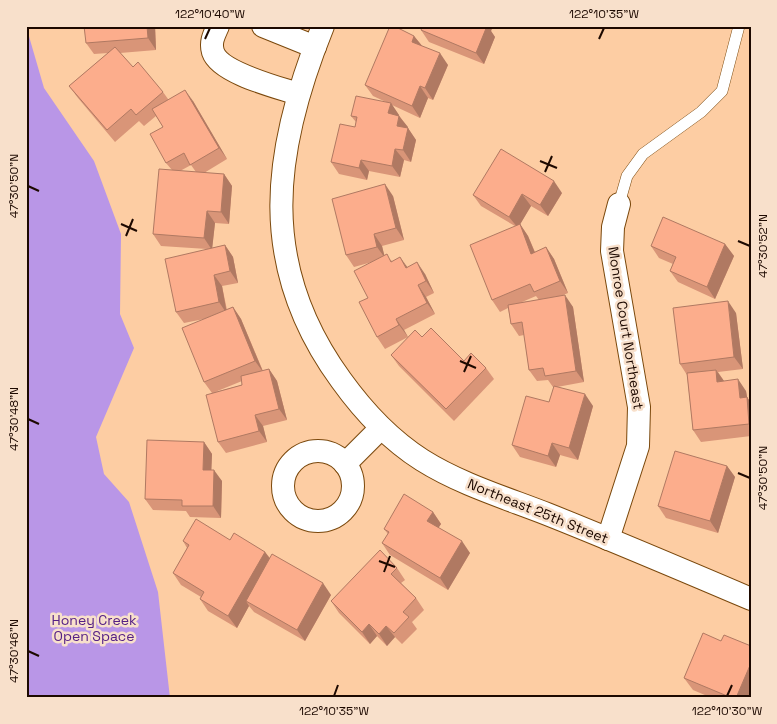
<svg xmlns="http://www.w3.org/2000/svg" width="777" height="724" font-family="'Space Grotesk',sans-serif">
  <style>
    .green { fill: #b996e7 }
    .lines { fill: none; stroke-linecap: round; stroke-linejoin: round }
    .lane-casing { stroke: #7a480c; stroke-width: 12 }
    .street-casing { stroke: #7a480c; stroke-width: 24 }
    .lane { stroke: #fff; stroke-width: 11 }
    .street { stroke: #fff; stroke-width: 22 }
    .wall { fill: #d99578; fill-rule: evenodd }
    .shaded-wall { fill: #b07962 }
    .building { fill: #fcad8c; stroke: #b07962 }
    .ticks { fill: none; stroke: #1d0900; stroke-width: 2 }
    .labels { text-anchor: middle; stroke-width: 5; stroke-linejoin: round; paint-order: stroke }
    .street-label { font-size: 14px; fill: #1d0900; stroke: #f8e0cb }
    .park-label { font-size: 14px; fill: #552085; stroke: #f8e0cb }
    .neatline { fill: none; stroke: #1d0900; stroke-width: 2 }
    .ticks-label { font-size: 12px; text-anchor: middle; fill: #1d0900 }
  </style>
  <rect width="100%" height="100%" fill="#fdcda3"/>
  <!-- green -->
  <polygon class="green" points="26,26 44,88 94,161 121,234 120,314 134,348 96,437 104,474 129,502 158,592 170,698 26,698"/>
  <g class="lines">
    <defs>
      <polyline id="lane" points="619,204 627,176 643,154 701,112 722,91 739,26"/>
      <g id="street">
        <path d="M218,26C214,35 210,42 213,52C220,73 277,87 298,94"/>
        <polyline points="263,26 315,47"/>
        <path d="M323,26C272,152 257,265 341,380C364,412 389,439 422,460C460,484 506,498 547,514C615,541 683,570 751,599"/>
        <circle cx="318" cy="486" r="35"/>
        <polyline points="345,464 381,428"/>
        <polyline points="608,539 638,446 639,407 612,251 613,227 619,204"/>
      </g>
    </defs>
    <!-- lane casing -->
    <use href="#lane" class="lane-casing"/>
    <!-- street casing -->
    <use href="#street" class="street-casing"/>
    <!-- lane -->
    <use href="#lane" class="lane"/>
    <!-- street -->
    <use href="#street" class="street"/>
  </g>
  <!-- wall -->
  <g class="wall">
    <path d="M155,26L156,50L120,53L133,67L163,92L168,99L193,101L227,159L204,173L224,174L232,186L229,224L215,223L212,248L225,245L233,257L238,283L222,286L227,310L233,307L241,319L263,371L269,369L277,381L287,420L263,426L267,442L226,453L218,442L212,393L204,382V319L184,323L176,312L207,249L161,246L153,234L172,170L166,163L163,127L156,116L144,126L139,121L115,142L78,98L69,86L108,53L94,54L86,43ZM191,165L196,172L180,171ZM242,381V385L215,392Z"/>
    <polygon points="423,26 493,26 491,31 495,37 484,64 429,42 421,30"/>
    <polygon points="414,36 422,46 448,65 433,100 428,98 420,118 392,105 416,140 411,162 404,160 400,177 369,171 367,180 339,174 331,162 355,127 356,122 351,116 386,102 373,96 365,85"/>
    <path d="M562,193L548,216L531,206L520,224L528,236L535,252L546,247L554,259L568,293L561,296L573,307L584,382L557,387L593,406L578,460L560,455L556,467L520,457L512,445L549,402L554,387H553L548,380L537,381L529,370L524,335L519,336L511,324L508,308L500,312L492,300L515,226L481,206L473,195ZM536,296L539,300L522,302Z"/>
    <polygon points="393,196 404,240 382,246 384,255 392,261 425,274 434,293 426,297 435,314 404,330 408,337 385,349 377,337 372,262 354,267 346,255"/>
    <polygon points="725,244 734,256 715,299 678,282 670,271 673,264 659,258 651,246"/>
    <polygon points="736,313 743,369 718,372 724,381 746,391 747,397 751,403 751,436 701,442 693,430 687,375 680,364"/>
    <polygon points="391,355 464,361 486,368 494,379 454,421 399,366"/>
    <polygon points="204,442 212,454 211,470 222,481 221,518 190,517 186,511 153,510 145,499"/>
    <polygon points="727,466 735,477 718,533 666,518 658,506"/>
    <polygon points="433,512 441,524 438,528 470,553 448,590 390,555 382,543 388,534 384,529"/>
    <polygon points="230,540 265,552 270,558 331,595 305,641 254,612 249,606 237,628 208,611 200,599 201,597 181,585 173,573 187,548 183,541"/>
    <polygon points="397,568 405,580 401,583 416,598 424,610 412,622 417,629 402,644 395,637 387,646 377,636 370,644 339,613 331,601"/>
    <polygon points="721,641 751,646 751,694 749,698 712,698 693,690 684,678"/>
  </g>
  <!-- shaded-wall -->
  <g class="shaded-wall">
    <polygon points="147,26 155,26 156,50 148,38"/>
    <polygon points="484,26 493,26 491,31 495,37 484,64 476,53"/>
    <polygon points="414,36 423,47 412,42"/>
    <polygon points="440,53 448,65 433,100 425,88"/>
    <polygon points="420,86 428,98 420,118 412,106"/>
    <polygon points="185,90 193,101 227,159 219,148"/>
    <polygon points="391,103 399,115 396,125 388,113"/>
    <polygon points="399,116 408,127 405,138 397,126"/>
    <polygon points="408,128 416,140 411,162 403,150"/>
    <polygon points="395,149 404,160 400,177 392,166"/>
    <polygon points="361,160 369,171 367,180 359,168"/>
    <polygon points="224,174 232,186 229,224 221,212"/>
    <polygon points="554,181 562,193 548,216 540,205"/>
    <polygon points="385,184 393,196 404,240 396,228"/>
    <polygon points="522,194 531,206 518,228 509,217"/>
    <polygon points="207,211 215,223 212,250 204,238"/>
    <polygon points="520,224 528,236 540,265 531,254"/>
    <polygon points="374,234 382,246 385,258 377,247"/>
    <polygon points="725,244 734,256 715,299 707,287"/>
    <polygon points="225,245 233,257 238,283 230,271"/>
    <polygon points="546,247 554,259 568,293 560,281"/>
    <polygon points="400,257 408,268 406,268"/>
    <polygon points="417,262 425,274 434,293 426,281"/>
    <polygon points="214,275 222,286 227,314 219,302"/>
    <polygon points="418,285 426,297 435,314 427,303"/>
    <polygon points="565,295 573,307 584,382 576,371"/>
    <polygon points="728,301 736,313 743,369 734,357"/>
    <polygon points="233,307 241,319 263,372 255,361"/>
    <polygon points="396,319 404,330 408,337 399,325"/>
    <polygon points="269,369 277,381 287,420 279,409"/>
    <polygon points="716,370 724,381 717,382"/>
    <polygon points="738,379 746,391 747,397 751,403 751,426 740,398"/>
    <polygon points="585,394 593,406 578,460 569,448"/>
    <polygon points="255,415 263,426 267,442 259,431"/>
    <polygon points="204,442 212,454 211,481 203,470"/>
    <polygon points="552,443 560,455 556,467 548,456"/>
    <polygon points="727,466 735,477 718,533 710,521"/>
    <polygon points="214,470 222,481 221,518 213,506"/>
    <polygon points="433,512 441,524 435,533 427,521"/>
    <polygon points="462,541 470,553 448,590 440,578"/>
    <polygon points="265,552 273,563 246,601 249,606 237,628 228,616"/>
    <polygon points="323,583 331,595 305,641 297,630"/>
    <polygon points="369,624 377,636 370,644 362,632"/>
    <polygon points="386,626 395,637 387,646 379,634"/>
    <polygon points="751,663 751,694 749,698 736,698"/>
  </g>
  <!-- building -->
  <g class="building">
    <polygon points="84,26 147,26 148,38 86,43"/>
    <polygon points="390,26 394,26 414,36 412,42 440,53 425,88 420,86 412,106 365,85"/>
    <polygon points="423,26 487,26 476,53 421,30"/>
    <polygon points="115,47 133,67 138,62 163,92 136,115 131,109 107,130 69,86"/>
    <polygon points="185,90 219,148 190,165 184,153 166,163 150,134 163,127 152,109"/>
    <polygon points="356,96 391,103 388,113 399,116 397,126 408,128 403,150 395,149 392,166 361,160 359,168 331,162 340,124 355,127 357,117 351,116"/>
    <polygon points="501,149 554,181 540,205 522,194 509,217 473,195"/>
    <polygon points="159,169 224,174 221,212 207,211 204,238 153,234"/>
    <polygon points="385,184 396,228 374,234 377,247 346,255 332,199"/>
    <polygon points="663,217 725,244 707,287 670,271 676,257 651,246"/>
    <polygon points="520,224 531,254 546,247 560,281 534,292 530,284 492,300 470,245"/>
    <polygon points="225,245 230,271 214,275 219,302 176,312 165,259"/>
    <polygon points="387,254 391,262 400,257 406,268 417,262 426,281 418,285 427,303 396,319 399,325 377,337 359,302 368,298 354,271"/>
    <polygon points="565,295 576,371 545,376 543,368 529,370 522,322 511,324 508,305"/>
    <polygon points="728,301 734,357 680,364 673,308"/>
    <polygon points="233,307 255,361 204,382 182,328"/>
    <polygon points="431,328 464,361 471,353 486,368 446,409 391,355 415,330 422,337"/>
    <polygon points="269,369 279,409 255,415 259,431 218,442 206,395 242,385 241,376"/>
    <polygon points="716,370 717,382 738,379 740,398 747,397 749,424 693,430 687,373"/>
    <polygon points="554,386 585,394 569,448 552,443 548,456 512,445 526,396 549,402"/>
    <polygon points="147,440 204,442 203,470 214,470 213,506 182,506 182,500 145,499"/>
    <polygon points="675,451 727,466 710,521 658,506"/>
    <polygon points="404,494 433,512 427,521 462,541 440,578 382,543 389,532 384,529"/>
    <polygon points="196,519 230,540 234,533 265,552 228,616 200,599 204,592 173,573 189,545 183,541"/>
    <polygon points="380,550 397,568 391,574 416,598 403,612 409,617 394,633 386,626 379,634 369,624 362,632 331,601"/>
    <polygon points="272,554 323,583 297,630 246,601"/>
    <polygon points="703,633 721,641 724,635 751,646 751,663 736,698 732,698 684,678"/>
    <polygon points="670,696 683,698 669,698"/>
  </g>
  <!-- ticks -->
  <path class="ticks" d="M205,39L210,28M599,39L604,28M540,161L557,168M545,172L552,156M28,186L39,191M121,224L137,231M126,236L133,219M738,241L750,246M460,361L476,368M464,372L471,356M28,419L39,424M738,473L750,478M379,561L395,567M384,572L390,556M28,651L39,656M334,696L338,685M727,696L732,685"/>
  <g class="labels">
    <!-- street labels -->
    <g class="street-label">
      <text transform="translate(626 328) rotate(81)" y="5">Monroe Court Northeast</text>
      <text transform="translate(538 511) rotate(22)" y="5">Northeast 25th Street</text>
    </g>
    <!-- park labels -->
    <g class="park-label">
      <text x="94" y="625">Honey Creek<tspan x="94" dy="16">Open Space</tspan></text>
    </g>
  </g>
  <!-- border -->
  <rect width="777" height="724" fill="none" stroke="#f8e0cb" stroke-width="55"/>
  <rect x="28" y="28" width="722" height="668" class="neatline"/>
  <g class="ticks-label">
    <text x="210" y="18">122°10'40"W</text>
    <text x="604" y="18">122°10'35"W</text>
    <text transform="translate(14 186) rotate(-90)" y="4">47°30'50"N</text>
    <text transform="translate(763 246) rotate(-90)" y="4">47°30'52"N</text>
    <text transform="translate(14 419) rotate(-90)" y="4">47°30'48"N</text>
    <text transform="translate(763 478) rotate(-90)" y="4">47°30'50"N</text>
    <text transform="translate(14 651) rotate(-90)" y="4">47°30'46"N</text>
    <text x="334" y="715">122°10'35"W</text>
    <text x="727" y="715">122°10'30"W</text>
  </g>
</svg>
